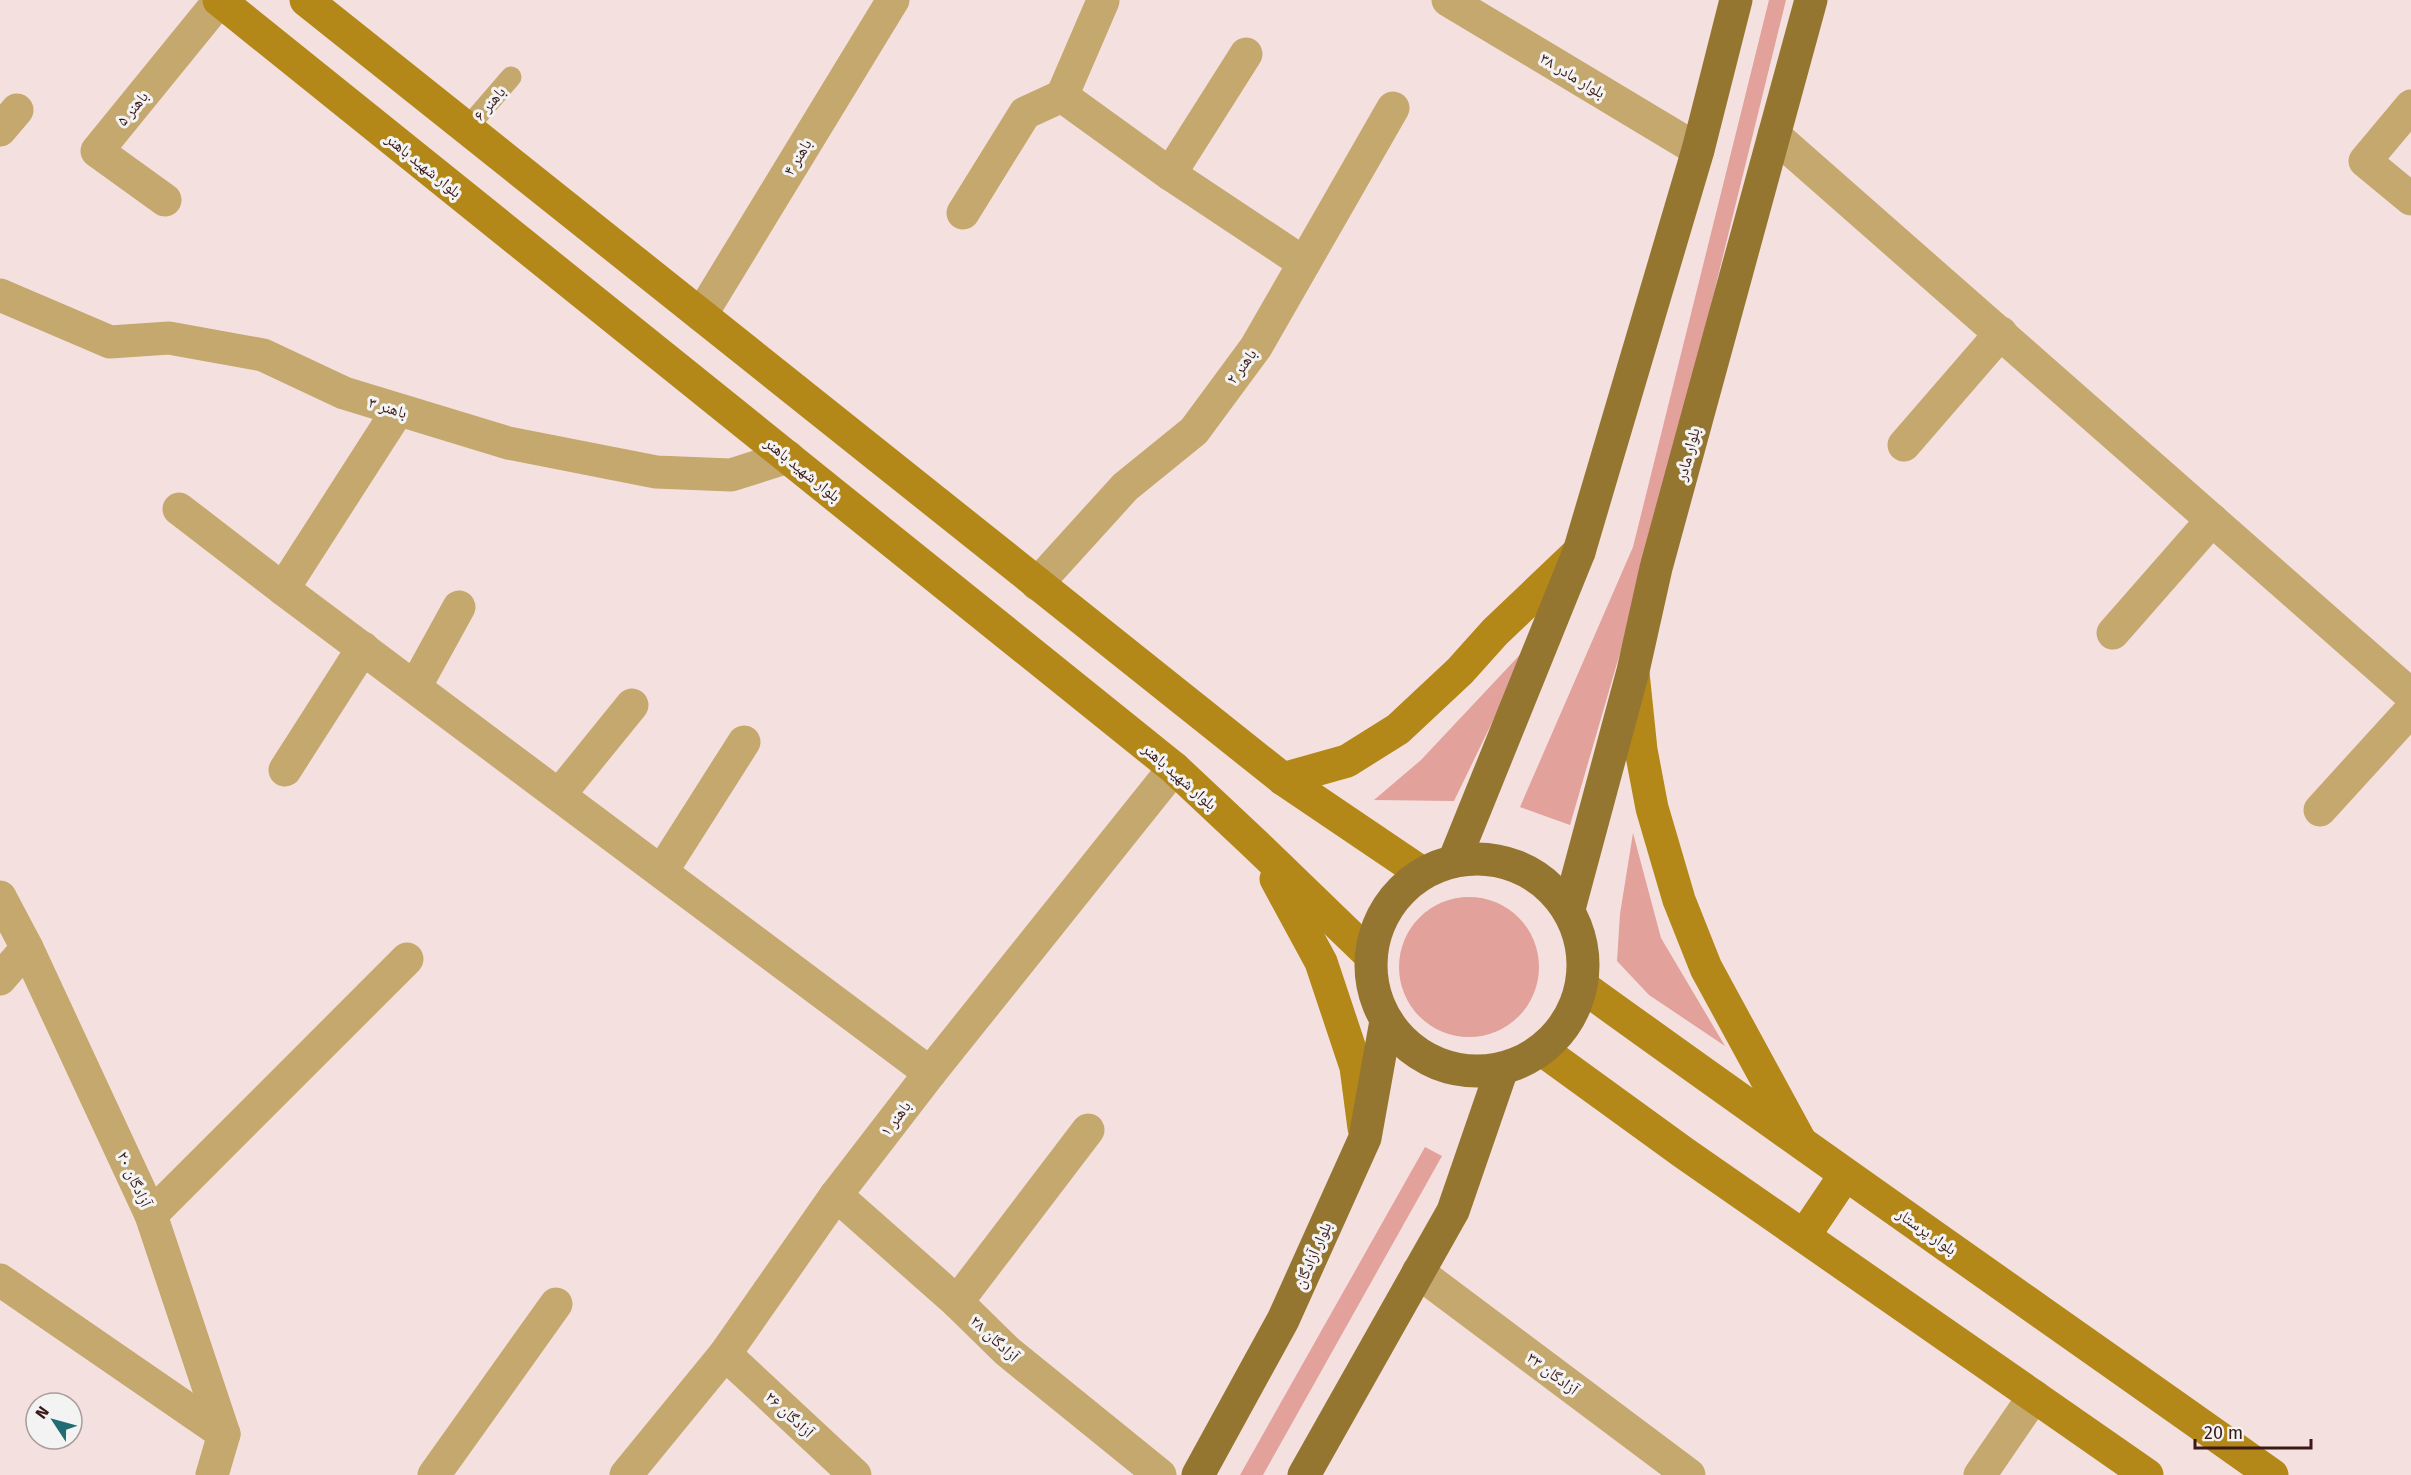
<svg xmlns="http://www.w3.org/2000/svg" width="2411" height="1475" font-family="'Fira Sans','Noto Naskh Arabic',sans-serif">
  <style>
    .green { fill: #e2a19b }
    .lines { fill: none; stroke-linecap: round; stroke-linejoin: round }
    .lane { stroke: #c4a86d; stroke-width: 21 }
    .street { stroke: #c4a86d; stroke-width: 33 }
    .secondary { stroke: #b38718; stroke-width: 33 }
    .primary { stroke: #957630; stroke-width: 33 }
    .labels { text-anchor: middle; stroke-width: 6; stroke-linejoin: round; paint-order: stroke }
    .street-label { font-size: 16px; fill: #3b1917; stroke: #f3f3f3 }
  </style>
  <rect width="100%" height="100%" fill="#f4e1df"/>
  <!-- green -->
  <g class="green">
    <polygon points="1769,0 1786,0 1654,536 1570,825 1520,807 1633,547"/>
    <polygon points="1530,644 1454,801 1374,800 1421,760"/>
    <polygon points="1633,833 1661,938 1725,1046 1649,995 1617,961 1620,914"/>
    <circle cx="1469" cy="967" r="70"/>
    <polygon points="1425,1147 1442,1156 1263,1475 1240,1475"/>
  </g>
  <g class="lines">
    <!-- lane -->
    <polyline class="lane" points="467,128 511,77"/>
    <!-- street -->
    <g class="street">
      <polyline points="1102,0 1103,1 1062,96 1170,174 1304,263"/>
      <polyline points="1448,0 1698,150"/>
      <polyline points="2411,106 2365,161 2411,199"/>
      <polyline points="0,130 17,110"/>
      <polyline points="1774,135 2411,695"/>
      <polyline points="1170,174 1246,54"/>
      <polyline points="165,200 97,151 219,1"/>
      <polyline points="963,213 1025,113 1062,96"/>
      <polyline points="0,295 110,342 169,338 263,355 344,393 508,443 656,472 731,475 788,457"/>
      <polyline points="701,315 893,0"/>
      <polyline points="398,410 283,589 930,1073"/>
      <polyline points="1904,445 2001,333"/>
      <polyline points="179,509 283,589"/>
      <polyline points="1037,584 1125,487 1194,431 1256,347 1393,108"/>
      <polyline points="2113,633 2212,520"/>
      <polyline points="415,687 459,607"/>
      <polyline points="285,770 363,648"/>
      <polyline points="559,795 632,705"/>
      <polyline points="2320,810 2411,710"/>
      <polyline points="662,871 744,742"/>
      <polyline points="0,897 27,948 151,1215 224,1434 212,1475"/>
      <polyline points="0,979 27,948"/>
      <polyline points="836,1195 957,1302 1007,1351 1160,1475"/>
      <polyline points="151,1215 407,959"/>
      <polyline points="1418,1272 1689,1475"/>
      <polyline points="0,1280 224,1434"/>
      <polyline points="957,1302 1088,1130"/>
      <polyline points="725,1354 855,1475"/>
      <polyline points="434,1475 556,1304"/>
      <polyline points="626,1475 725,1354 836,1195 930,1073 1174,768"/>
      <polyline points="1980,1475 2034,1396"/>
    </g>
    <!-- secondary -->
    <g class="secondary">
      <polyline points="219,0 1174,768 1255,844 1371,956"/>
      <polyline points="306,0 1283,779 1422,873"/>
      <polyline points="1633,673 1641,750 1652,808 1679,900 1706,968 1799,1139"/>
      <polyline points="1283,779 1347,761 1398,729 1460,671 1495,632 1579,552"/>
      <polyline points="1276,879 1321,962 1356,1067 1364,1128"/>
      <path d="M1582,986C1810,1151 2042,1312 2272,1475"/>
      <polyline points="1542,1050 1684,1153 2147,1475"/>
      <polyline points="1804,1236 1845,1175"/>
    </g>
    <!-- primary -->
    <g class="primary">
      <circle cx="1477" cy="965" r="106"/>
      <polyline points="1454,861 1579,552 1698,150 1736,0"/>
      <polyline points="1569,909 1633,671 1656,568 1811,0"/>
      <polyline points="1198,1475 1283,1320 1365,1138 1386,1021"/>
      <polyline points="1304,1475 1453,1211 1502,1069"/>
    </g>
  </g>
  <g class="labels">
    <!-- street labels -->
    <g class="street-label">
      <text transform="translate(1573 75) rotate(31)" y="6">بلوار مادر ۳۸</text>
      <text transform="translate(489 103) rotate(-49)" y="6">باهنر ۶</text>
      <text transform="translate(132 108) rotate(-51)" y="6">باهنر ۵</text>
      <text transform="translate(797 157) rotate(-59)" y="6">باهنر ۴</text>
      <text transform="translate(424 165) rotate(39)" y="6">بلوار شهید باهنر</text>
      <text transform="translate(1241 366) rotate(-54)" y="6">باهنر ۲</text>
      <text transform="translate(388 407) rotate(17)" y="6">باهنر ۳</text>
      <text transform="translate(1687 454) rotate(-75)" y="6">بلوار مادر</text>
      <text transform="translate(803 469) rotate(39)" y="6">بلوار شهید باهنر</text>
      <text transform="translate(1180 776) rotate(41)" y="6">بلوار شهید باهنر</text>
      <text transform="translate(895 1118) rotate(-53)" y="6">باهنر ۱</text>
      <text transform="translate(135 1179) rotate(65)" y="6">آزادگان ۲۰</text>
      <text transform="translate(1927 1231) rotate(35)" y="6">بلوار پرستار</text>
      <text transform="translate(1312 1255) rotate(-66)" y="6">بلوار آزادگان</text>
      <text transform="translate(995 1338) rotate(43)" y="6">آزادگان ۲۸</text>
      <text transform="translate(1553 1373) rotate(37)" y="6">آزادگان ۳۳</text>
      <text transform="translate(790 1414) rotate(43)" y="6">آزادگان ۲۶</text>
    </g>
  </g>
  <!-- north arrow -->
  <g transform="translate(54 1421) rotate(306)"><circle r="28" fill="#f3f3f3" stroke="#a99c9b" stroke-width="1.5"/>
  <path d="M0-4.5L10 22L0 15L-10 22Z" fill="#216c74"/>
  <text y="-9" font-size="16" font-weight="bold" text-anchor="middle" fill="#3b1917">N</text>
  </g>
  <!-- scale -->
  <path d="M2195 1439v9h116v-9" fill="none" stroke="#3b1917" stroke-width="3"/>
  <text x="2204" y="1439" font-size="18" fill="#3b1917" stroke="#f3f3f3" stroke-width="4.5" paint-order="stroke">20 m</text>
</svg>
